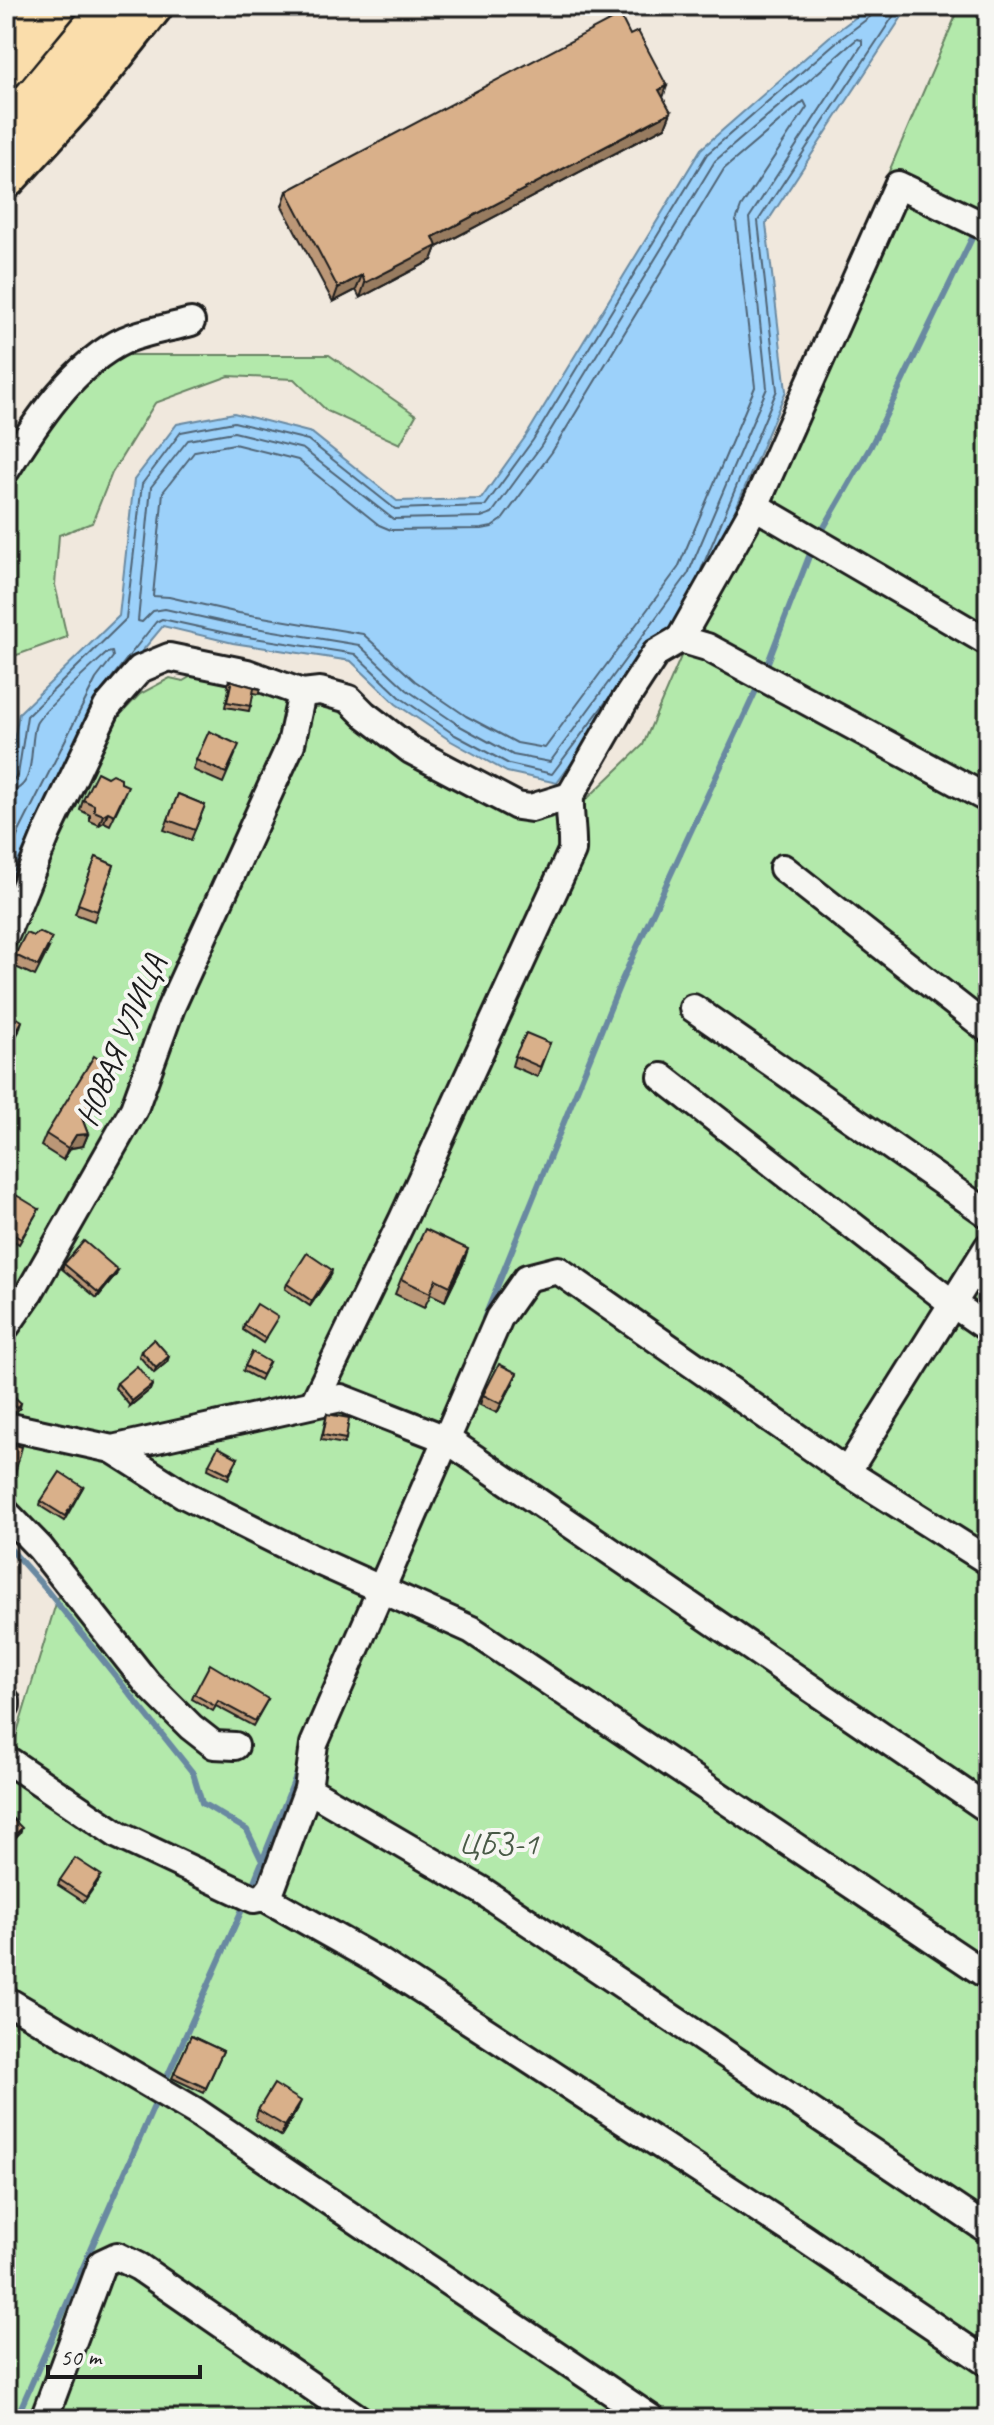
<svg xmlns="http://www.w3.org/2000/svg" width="994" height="2425" font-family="Caveat,sans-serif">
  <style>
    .green { fill: #b3e9ab; stroke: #688264; stroke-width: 2 }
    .water { fill: #9cd1fa; stroke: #6989a1; stroke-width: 2 }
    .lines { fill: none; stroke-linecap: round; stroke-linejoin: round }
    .shore { stroke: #4f6475; stroke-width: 2 }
    .stream { stroke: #6989a1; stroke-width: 6 }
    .minor-casing { stroke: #1c1c1c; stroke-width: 32 }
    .highway-casing { stroke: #1c1c1c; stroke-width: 44 }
    .minor { stroke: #f6f6f2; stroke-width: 26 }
    .highway { stroke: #faddab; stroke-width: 38 }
    .wall { fill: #bb9777; stroke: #1c1c1c; stroke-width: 2 }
    .shaded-wall { fill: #987b61; stroke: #1c1c1c; stroke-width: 2 }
    .building { fill: #d9b08a; stroke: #1c1c1c; stroke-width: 2 }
    .labels { text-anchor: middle; stroke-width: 8; stroke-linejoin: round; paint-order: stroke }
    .street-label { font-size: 32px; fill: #1c1c1c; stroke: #f6f6f2 }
    .park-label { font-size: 32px; fill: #495a47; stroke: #f6f6f2 }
  </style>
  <rect width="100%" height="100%" fill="#f0e8dd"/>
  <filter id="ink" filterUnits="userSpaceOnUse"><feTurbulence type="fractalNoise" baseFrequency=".0125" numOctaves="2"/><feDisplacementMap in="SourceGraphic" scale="16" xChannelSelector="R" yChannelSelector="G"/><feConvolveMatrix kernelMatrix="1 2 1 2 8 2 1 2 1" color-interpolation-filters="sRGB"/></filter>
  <g filter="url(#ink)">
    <!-- green -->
    <g class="green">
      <polygon points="960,6 988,6 988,2419 6,2419 6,1769 60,1590 6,1511 6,957 90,765 121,714 140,694 170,678 183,681 215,662 342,686 466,769 566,819 643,745"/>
      <polygon points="114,355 329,355 416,415 400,444 327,411 294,379 229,376 155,403 112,473 92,523 59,535 55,585 67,637 11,657 6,664 6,486 57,410"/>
    </g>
    <!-- water -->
    <polygon class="water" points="871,6 909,6 766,224 786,391 704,583 557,783 507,772 451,741 396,704 351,661 233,643 163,626 112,687 6,910 6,786 19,713 119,616 134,480 177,424 234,413 312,433 397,501 481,499 526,436 701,149 829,37"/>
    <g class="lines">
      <!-- shore -->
      <g class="shore">
        <polygon points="857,39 862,40 862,45 749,218 767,388 688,574 550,762 513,755 460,726 407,690 359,645 237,625 165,609 153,611 142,622 138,621 151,487 188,440 234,432 303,449 393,519 481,517 492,513 541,446 715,161"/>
        <polygon points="804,101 807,107 741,207 736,221 755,387 678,568 545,748 517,743 466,716 415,681 363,634 239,613 169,597 153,596 163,492 195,451 234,444 298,460 379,525 391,530 482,529 492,527 502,520 552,452 724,169"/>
        <polyline points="699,575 777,390 758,221 900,6"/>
        <polyline points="102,690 156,622 162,619 235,635 355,654 401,698 455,735 509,764 552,774 611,695"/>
        <polyline points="6,782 13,780 18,775 27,716 126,619 142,484 181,432 234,422 308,440 395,509 485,506 533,440 707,154 834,44 871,16 875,6"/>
        <path d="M6,792C39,790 28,746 36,724C40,713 95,664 107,653L112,652L113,657L96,679L19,832L6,863"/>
        <polyline points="6,889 44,805"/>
      </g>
      <!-- stream -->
      <g class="stream">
        <polyline points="819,536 871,446 976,230"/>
        <polyline points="765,670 813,546"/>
        <polyline points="484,1319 620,984 759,684"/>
        <polyline points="6,1544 45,1588 193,1773 202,1803 247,1830 263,1863"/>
        <polyline points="251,1889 300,1766"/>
        <polyline points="163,2086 245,1903"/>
        <polyline points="16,2419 158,2097"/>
      </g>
      <defs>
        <g id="minor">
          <path d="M6,470C34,425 74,363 125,340C146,331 170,328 191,322"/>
          <polyline points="755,506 898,185 988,228"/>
          <polyline points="680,639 755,506 988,642"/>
          <polyline points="783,868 988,1029"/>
          <polyline points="6,933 47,833 107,707 140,669 169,657 247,673 302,693"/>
          <polyline points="693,1008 988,1214"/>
          <polyline points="662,1077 953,1304 988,1328"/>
          <polyline points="6,1326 29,1293 134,1109 171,1007 291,744 302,693 320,691 349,699 364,714 411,750 517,806 531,808 570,796"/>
          <path d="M314,1403L403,1219L572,851C573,832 569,815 570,796L624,702L656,653L680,639L707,647L988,799"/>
          <polyline points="6,1426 112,1449 341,1398 446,1439 988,1809"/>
          <polyline points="112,1449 183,1494 309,1557 472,1630 988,1976"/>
          <polyline points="847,1472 988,1561"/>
          <polyline points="6,1513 40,1548 147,1683 191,1727 214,1745 235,1746"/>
          <polyline points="6,1701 6,1705"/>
          <polyline points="6,1759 118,1835 254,1899 264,1897 272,1887 308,1789 314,1744 499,1318 527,1278 558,1270 847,1472 988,1247"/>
          <polyline points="308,1789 481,1890 988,2230"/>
          <polyline points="264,1897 381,1963 802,2237 988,2363"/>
          <polyline points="6,2000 195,2111 652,2419"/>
          <polyline points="44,2419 102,2263 117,2256 139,2267 359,2419"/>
        </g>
        <g id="highway">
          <polyline points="6,20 17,6"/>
          <polyline points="6,68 57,6"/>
          <polyline points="6,131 110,6"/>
          <polyline points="6,179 79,99 153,6"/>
        </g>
      </defs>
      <!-- minor casing -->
      <use href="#minor" class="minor-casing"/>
      <!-- highway casing -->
      <use href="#highway" class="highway-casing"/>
      <!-- minor -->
      <use href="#minor" class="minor"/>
      <!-- highway -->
      <use href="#highway" class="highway"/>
    </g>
    <!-- wall -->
    <g class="wall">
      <polygon points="663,98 671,112 665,127 437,247 432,260 360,298 356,290 333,302 282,206 287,191"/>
      <polygon points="229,680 261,689 259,694 253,693 249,711 225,707 229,689 227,685"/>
      <polygon points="235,755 223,783 193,770 196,760"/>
      <polygon points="178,794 205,805 191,840 164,830"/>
      <polygon points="124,796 110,825 104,822 99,825 90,821 90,815 80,810 83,800"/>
      <polygon points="96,857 114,865 94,921 75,914"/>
      <polygon points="49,948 35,976 11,965 15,955"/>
      <polygon points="6,1011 19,1031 6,1053"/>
      <polygon points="550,1043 537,1077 512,1066 515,1056"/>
      <polygon points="114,1069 110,1081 83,1121 88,1134 83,1146 71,1148 63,1160 41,1146 46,1134"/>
      <polygon points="39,1209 19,1244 6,1236 6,1212"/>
      <polygon points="64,1264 116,1275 97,1298 62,1269"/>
      <polygon points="463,1264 445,1301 431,1294 424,1308 395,1294 401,1279"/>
      <polygon points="331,1275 310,1306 285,1289 287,1284"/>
      <polygon points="276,1322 263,1343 243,1330 244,1325"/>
      <polygon points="141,1351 169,1356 167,1362 154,1373 139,1356"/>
      <polygon points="269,1362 260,1380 243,1371 245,1366"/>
      <polygon points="117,1383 152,1385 150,1390 130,1406 115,1388"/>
      <polygon points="513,1383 497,1413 480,1405 483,1395"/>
      <polygon points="327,1414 346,1439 344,1444 321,1440"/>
      <polygon points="6,1442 14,1477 12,1482 6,1480"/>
      <polygon points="238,1458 228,1479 208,1469 209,1464"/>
      <polygon points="83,1487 64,1521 40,1506 41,1501"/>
      <polygon points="194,1694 268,1699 253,1726 216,1706 213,1711 192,1699"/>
      <polygon points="60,1880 99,1880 84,1902 58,1885"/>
      <polygon points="191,2036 223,2051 204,2093 172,2078"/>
      <polygon points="258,2110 297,2110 281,2136 255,2120"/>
    </g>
    <!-- shaded-wall -->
    <g class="shaded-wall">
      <polygon points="667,86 662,101 659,90"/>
      <polygon points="671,112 665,127 437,247 432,260 360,298 365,283 433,237"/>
      <polygon points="362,275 356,290 333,302 338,288"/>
      <polygon points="108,812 104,822 99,825 103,815"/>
      <polygon points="22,1021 19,1031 6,1053 10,1043"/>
      <polygon points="114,1069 110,1081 78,1130 82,1118"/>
      <polygon points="88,1134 83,1146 71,1148 63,1160 68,1148 76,1135"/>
      <polygon points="468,1249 463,1264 445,1301 450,1286"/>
      <polygon points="118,1270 116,1275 97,1298 99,1293"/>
      <polygon points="332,1270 331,1275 310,1306 312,1301"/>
      <polygon points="169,1356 167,1362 154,1373 156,1368"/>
      <polygon points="517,1373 513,1383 497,1413 501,1404"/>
      <polygon points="152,1385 150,1390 130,1406 132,1401"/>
      <polygon points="21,1403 20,1408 16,1412 6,1411 6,1406"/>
      <polygon points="22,1828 20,1833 6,1847 6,1843"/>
      <polygon points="301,2101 297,2110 281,2136 285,2126"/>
    </g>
    <!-- building -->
    <g class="building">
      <polygon points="620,15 630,35 638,31 667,86 659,90 671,112 433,237 437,246 365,283 362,275 338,288 287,191"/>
      <polygon points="229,680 261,689 254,688 251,706 227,702 231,684"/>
      <polygon points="209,731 239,745 226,773 196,760"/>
      <polygon points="97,772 107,777 112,774 121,778 121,783 128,786 114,815 108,812 103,815 94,811 94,805 83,800"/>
      <polygon points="178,794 205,805 195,830 168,820"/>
      <polygon points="96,857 114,865 97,911 78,904"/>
      <polygon points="39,932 52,938 38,966 15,955 26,933 33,936"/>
      <polygon points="6,1011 22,1021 10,1043 6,1041"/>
      <polygon points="526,1033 550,1043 540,1067 515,1056"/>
      <polygon points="94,1056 114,1069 82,1118 88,1134 76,1135 68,1148 46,1134"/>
      <polygon points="16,1195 39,1209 21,1239 6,1230 6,1212"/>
      <polygon points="425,1229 468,1249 450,1286 436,1279 430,1293 401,1279"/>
      <polygon points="84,1241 118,1270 99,1293 64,1264"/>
      <polygon points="307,1253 332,1270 312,1301 287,1284"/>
      <polygon points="257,1304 278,1317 265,1338 244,1325"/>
      <polygon points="154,1339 169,1356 156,1368 141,1351"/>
      <polygon points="252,1352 269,1362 262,1375 245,1366"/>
      <polygon points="499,1364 517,1373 501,1404 483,1395"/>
      <polygon points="137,1366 152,1385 132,1401 117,1383"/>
      <polygon points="6,1389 21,1403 18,1407 6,1406"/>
      <polygon points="327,1414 349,1418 346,1439 323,1435"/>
      <polygon points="6,1442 22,1447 14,1477 6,1475"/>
      <polygon points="218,1447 238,1458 229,1474 209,1464"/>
      <polygon points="60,1472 83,1487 65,1516 41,1501"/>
      <polygon points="210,1664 268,1699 255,1721 218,1701 215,1706 194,1694"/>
      <polygon points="6,1812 22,1828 6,1843"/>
      <polygon points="75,1858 101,1875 86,1897 60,1880"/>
      <polygon points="191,2036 223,2051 206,2088 174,2073"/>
      <polygon points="274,2084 301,2101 285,2126 258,2110"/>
    </g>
  </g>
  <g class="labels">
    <!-- street labels -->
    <g class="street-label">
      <text transform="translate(120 1040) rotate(-67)" y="11">НОВАЯ УЛИЦА</text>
    </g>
    <!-- park labels -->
    <g class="park-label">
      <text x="498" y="1854">ЦБЗ-1</text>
    </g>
  </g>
  <!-- margin -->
  <rect width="994" height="2425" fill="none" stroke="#f6f6f2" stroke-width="32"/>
  <rect x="16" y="16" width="962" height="2393" fill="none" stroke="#1c1c1c" stroke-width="3" filter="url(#ink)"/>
  <!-- scale -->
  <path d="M48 2365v12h152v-12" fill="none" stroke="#1c1c1c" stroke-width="4"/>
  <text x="60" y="2365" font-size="24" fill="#1c1c1c" stroke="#f6f6f2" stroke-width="6" paint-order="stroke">50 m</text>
</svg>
